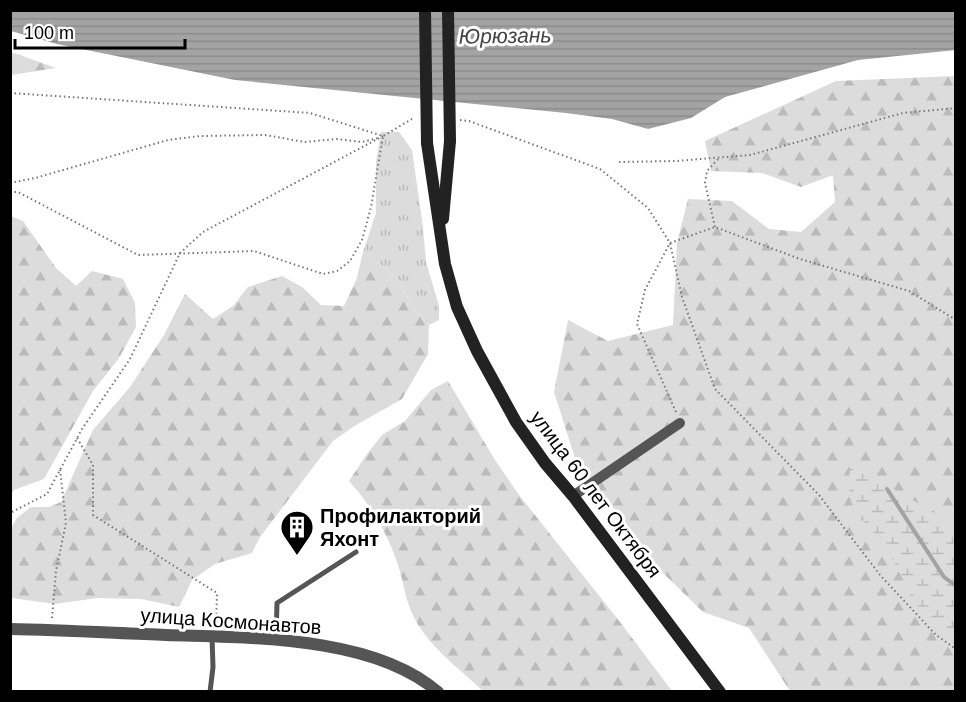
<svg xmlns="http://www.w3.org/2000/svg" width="966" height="702" font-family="Helvetica,sans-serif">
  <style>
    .grass { fill: url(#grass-tufts) }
    .forest { fill: url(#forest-firs) }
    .wetland { fill: url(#wetland-marsh) }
    .water { fill: url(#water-rules) }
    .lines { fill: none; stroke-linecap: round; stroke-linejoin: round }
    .stream { stroke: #a3a3a3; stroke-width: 4 }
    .path { stroke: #777; stroke-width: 2; stroke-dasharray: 1.5 3; stroke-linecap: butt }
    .service { stroke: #555; stroke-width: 5 }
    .minor { stroke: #555; stroke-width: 10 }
    .tertiary { stroke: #555; stroke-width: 12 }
    .secondary { stroke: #222; stroke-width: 12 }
    .secondary-bridge { stroke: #222; stroke-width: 12 }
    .labels { text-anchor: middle; stroke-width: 6; stroke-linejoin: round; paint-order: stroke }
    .street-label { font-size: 20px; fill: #000; stroke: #fff }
    .poi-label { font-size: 20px; font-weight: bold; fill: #000; stroke: #fff; text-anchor: start }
    .water-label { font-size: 21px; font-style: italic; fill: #444; stroke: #fff }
  </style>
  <defs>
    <pattern id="grass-tufts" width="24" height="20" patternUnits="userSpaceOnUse" patternTransform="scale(1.5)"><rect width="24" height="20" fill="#dcdcdc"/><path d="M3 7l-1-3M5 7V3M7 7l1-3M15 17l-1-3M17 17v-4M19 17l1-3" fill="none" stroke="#bbb"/></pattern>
    <pattern id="forest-firs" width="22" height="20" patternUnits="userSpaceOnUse" patternTransform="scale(1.5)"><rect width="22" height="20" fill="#dcdcdc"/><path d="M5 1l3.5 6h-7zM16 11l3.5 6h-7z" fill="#bbb"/></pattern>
    <pattern id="wetland-marsh" width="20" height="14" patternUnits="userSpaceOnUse" patternTransform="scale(1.5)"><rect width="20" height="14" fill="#dcdcdc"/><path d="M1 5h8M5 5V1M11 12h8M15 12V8" fill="none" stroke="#bbb"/></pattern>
    <pattern id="water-rules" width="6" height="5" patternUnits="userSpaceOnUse" patternTransform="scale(1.5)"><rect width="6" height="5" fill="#a3a3a3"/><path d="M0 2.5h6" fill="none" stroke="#8b8b8b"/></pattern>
  </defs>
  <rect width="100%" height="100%" fill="#fff"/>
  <!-- grass -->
  <polygon class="grass" points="381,132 399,132 412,150 423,227 426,262 439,306 439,320 429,325 415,311 395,276 363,252 376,213 376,162"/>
  <!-- forest -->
  <g class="forest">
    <polygon points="11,52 56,68 11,75"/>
    <polygon points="955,76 955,691 790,691 749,628 703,612 662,572 575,458 554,392 568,320 608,341 673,325 677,243 688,199 732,201 769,229 801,232 835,202 833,175 801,187 762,173 711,171 705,141 836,81"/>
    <polygon points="11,216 23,221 56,268 76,286 92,271 123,279 135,303 136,327 119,358 93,391 44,479 14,490 11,494"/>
    <polygon points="363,252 395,276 415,311 429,325 428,354 402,399 356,425 333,441 260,537 252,553 215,564 192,580 179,607 141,599 97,598 55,604 11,598 11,528 17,518 31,507 49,507 61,502 93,430 130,387 164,335 185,294 213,319 233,306 248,287 282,276 302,287 321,305 344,306 357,278"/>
    <path d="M448,381L495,460L519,495L620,622L672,691H483C459,668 426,645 412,613C405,598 403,580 398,565C388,534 371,505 349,481L367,454L382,435L405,421L431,390Z"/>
  </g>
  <!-- wetland -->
  <path class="wetland" d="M850,467C870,470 886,485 903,495C917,504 940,510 949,525C961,544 956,618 955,644C918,622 907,579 883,544C874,531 858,518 852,504C848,492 849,480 850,467Z"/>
  <!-- water -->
  <polygon class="water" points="955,10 956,50 858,60 725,97 691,118 648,129 612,119 566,113 235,80 57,44 11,31 10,11"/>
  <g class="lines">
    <!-- stream -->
    <polyline class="stream" points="887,489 944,577 956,586"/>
    <!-- path -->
    <g class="path">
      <polyline points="10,93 310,113 383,136 412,119 415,119"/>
      <polyline points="460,120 469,121 600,169 648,208 670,243 682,297 715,389 819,495 880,575 936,635 956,649"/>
      <polyline points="619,162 676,161 750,155 903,113 956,108"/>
      <polyline points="10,183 35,178 168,140 200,136 265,135 305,142 337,139 362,142 378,138"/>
      <polyline points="10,192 18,192 138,255 254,251 323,274 337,271 350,261 362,240 371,207 383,136"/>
      <polyline points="715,227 705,183 707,171 719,158"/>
      <polyline points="676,412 637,324 645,290 670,243 715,227 800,259 909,291 956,320"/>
      <polyline points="77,438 93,465 93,515 217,593 216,626"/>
      <polyline points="12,512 47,494 82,429 130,359 180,253 203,232 383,136"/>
      <polyline points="52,618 56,571 66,523 60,469"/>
    </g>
    <!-- service -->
    <g class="service">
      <polyline points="276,639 277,603 356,552"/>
      <polyline points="210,692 213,667 212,637"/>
    </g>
    <!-- minor -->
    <polyline class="minor" points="573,496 680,423"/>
    <!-- tertiary -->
    <path class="tertiary" d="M10,629C62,630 114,633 166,635C249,638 372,635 438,692"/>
    <!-- secondary -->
    <g class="secondary">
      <polyline points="427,143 445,264 457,307 477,351 516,422 545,463 573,496 720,692"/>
      <polyline points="443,219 450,141"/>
    </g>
    <!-- secondary-bridge -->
    <g class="secondary-bridge">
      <polyline points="425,10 427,143"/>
      <polyline points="448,10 450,141"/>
    </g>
  </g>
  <!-- icons -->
  <defs>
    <symbol id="building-pin" viewBox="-11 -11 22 30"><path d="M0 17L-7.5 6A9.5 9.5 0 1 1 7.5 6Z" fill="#000" stroke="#fff"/><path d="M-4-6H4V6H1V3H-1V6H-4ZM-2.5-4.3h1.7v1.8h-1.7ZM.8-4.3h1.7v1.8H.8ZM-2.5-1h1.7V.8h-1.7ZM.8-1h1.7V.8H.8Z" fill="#fff"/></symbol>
  </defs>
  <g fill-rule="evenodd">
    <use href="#building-pin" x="278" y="508" width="38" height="52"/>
  </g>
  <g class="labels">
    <!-- street labels -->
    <g class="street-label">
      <text transform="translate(596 494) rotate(53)" y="7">улица 60 лет Октября</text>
      <text transform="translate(231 621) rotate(4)" y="7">улица Космонавтов</text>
    </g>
    <!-- poi labels -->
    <g class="poi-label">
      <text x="320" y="523">Профилакторий<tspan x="320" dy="23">Яхонт</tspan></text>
    </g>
    <!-- water labels -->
    <g class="water-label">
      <text transform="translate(505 36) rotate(-1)" y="7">Юрюзань</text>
    </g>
  </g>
  <!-- border -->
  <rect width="966" height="702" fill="none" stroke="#000000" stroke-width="24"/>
  <!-- scale -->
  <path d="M15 39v9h170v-9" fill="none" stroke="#000000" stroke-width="3"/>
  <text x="24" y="39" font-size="18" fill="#000000" stroke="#ffffff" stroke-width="4.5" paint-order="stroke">100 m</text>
</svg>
